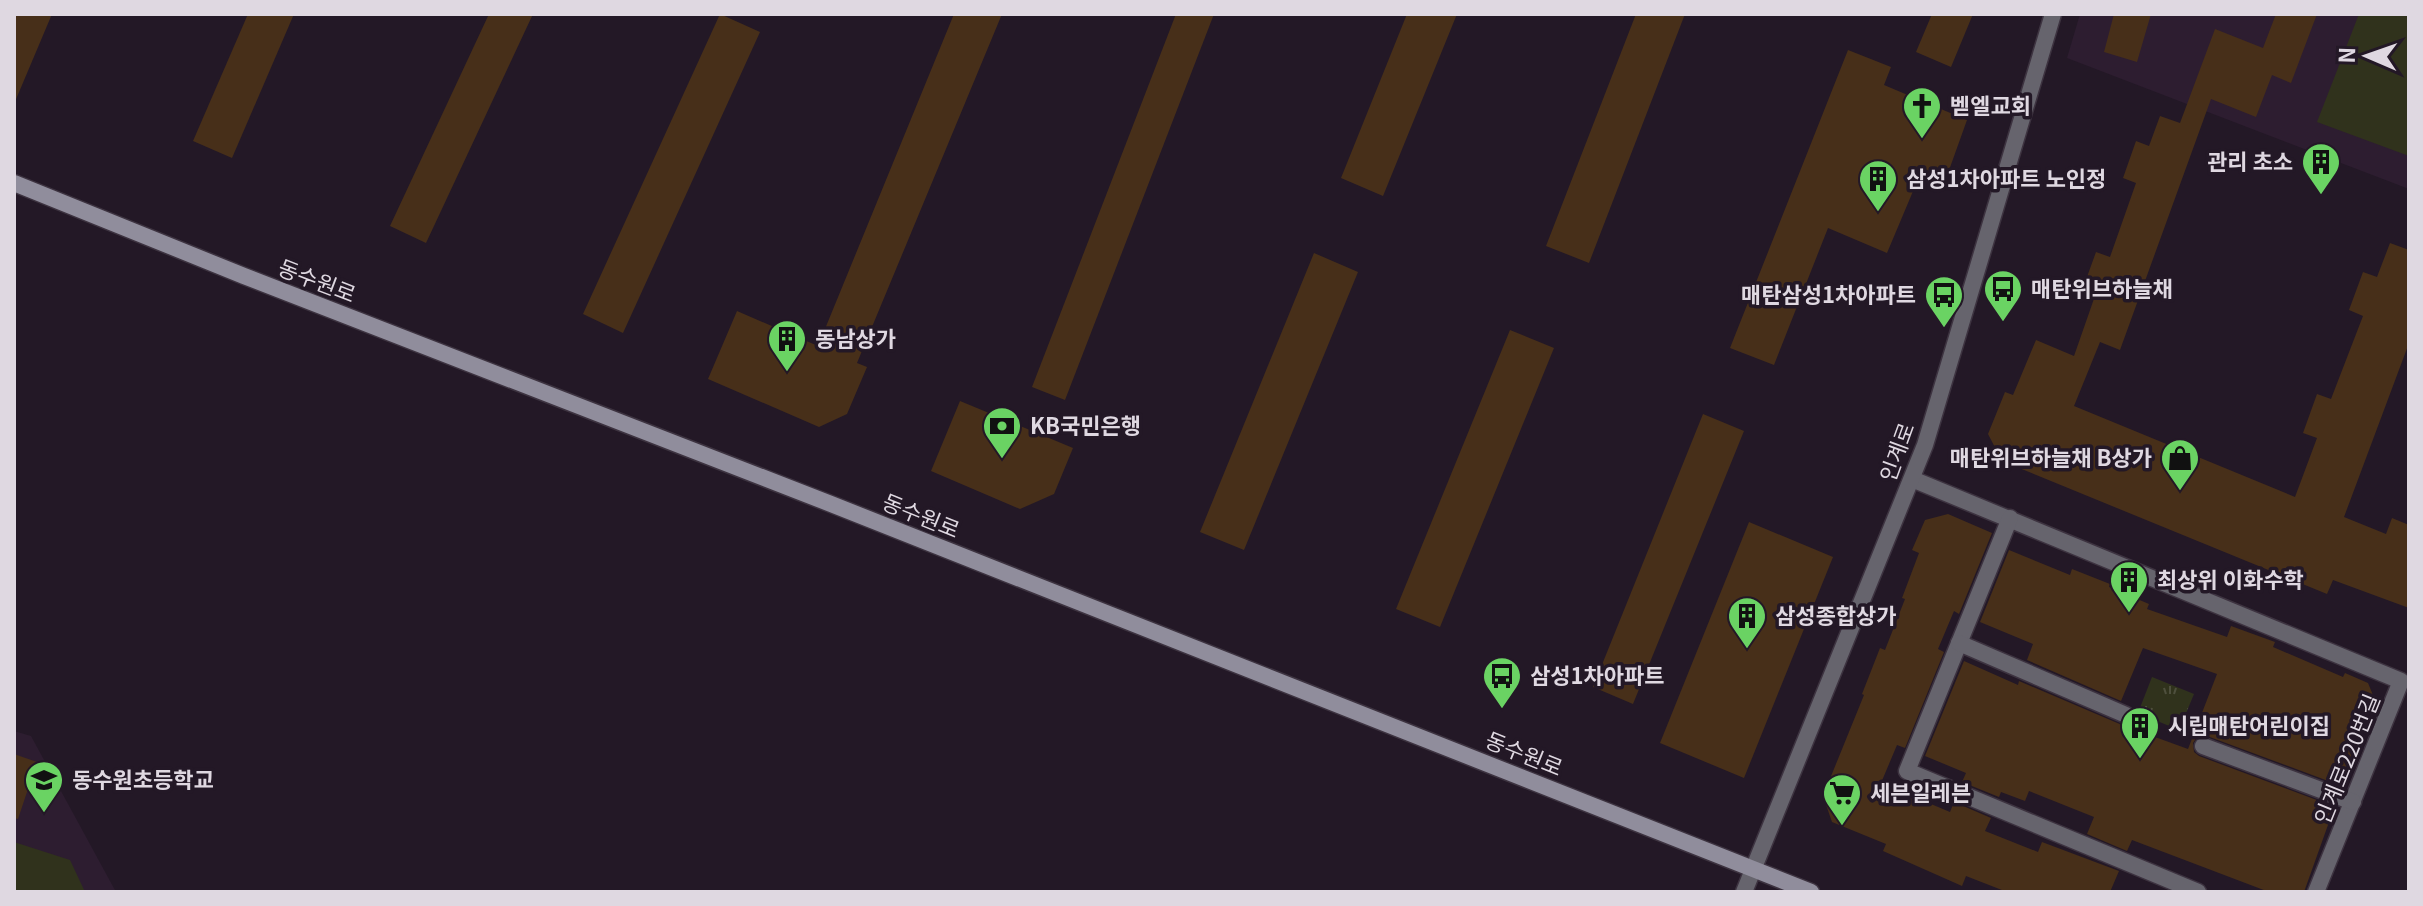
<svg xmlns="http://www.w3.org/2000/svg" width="2423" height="906" font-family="Georgia,'Noto Sans KR',serif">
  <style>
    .built { fill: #2d1d30 }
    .green { fill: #30321c }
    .park { fill: url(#park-tufts) }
    .building { fill: #472f19 }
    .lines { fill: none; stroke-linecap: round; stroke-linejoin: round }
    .minor-casing { stroke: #3d3340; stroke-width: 19 }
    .tertiary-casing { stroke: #3d3340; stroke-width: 19 }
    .secondary-casing { stroke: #3d3340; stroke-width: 19 }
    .minor { stroke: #66646d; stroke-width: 16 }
    .tertiary { stroke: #66646d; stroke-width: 16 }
    .secondary { stroke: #908d9c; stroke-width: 16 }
    .labels { text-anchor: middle; stroke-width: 7; stroke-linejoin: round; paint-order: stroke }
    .poi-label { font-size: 22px; font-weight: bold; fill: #dfd8e1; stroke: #231826; text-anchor: start }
    .street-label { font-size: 22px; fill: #dfd8e1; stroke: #231826 }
  </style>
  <defs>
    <pattern id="park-tufts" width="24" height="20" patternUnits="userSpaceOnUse" patternTransform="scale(2)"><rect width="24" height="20" fill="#30321c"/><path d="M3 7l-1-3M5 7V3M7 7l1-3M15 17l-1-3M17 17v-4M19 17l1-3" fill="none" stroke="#4e4f3d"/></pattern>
  </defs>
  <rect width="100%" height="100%" fill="#231826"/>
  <!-- built -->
  <g class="built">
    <polygon points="2080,14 2409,14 2409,189 2067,58"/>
    <polygon points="14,731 31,736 116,892 14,892"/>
  </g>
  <!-- green -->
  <g class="green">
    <polygon points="2359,14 2409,14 2409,156 2317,122"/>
    <polygon points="14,842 70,860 85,892 14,892"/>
  </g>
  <!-- park -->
  <polygon class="park" points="2152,677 2194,694 2179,730 2138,713"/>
  <!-- building -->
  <g class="building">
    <polygon points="14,14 52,14 14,104"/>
    <polygon points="248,14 294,14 232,158 193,141"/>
    <polygon points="489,14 533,14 426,243 390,226"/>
    <polygon points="720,14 760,32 623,333 583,314"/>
    <polygon points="954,14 1002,14 857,363 867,367 847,414 819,427 708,379 737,311 818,346"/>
    <polygon points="1176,14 1214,14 1065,400 1032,387"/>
    <polygon points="1407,14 1457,14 1383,196 1341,178"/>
    <polygon points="1636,14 1685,14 1589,263 1546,246"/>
    <polygon points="1932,14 1973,14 1951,67 1916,52"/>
    <polygon points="2114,14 2151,14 2137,62 2104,52"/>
    <polygon points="2276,14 2317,14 2291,83 2272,75 2256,117 2211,99 2120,350 2100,342 2074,406 2295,497 2317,438 2303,433 2317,394 2331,399 2363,316 2349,310 2363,272 2377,277 2390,243 2409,250 2409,343 2344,517 2386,534 2392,518 2409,525 2409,608 2333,580 2327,594 2002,461 1988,434 2005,392 2013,395 2036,340 2074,356 2096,293 2083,288 2096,252 2110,257 2136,183 2123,178 2136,141 2149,146 2160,116 2180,123 2215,29 2263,48"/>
    <polygon points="1848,50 1891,67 1884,85 1967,120 1943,187 1919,177 1887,253 1828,228 1774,365 1730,348"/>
    <polygon points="1314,253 1358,272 1244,550 1200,532"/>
    <polygon points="1510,330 1554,348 1440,627 1396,609"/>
    <polygon points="960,401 1073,448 1054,494 1020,509 931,471"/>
    <polygon points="1703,414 1744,431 1633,704 1593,687"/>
    <polygon points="1948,514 1992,533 1959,614 1954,611 1938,649 1944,652 1905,748 1897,745 1881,783 1950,812 1954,802 1991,818 1985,831 2038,852 2042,842 2119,871 2110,892 2007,892 1966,876 1962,886 1883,851 1886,844 1832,822 1823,796 1864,695 1862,694 1880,648 1885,650 1905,599 1902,598 1919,553 1912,550 1925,520"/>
    <polygon points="1749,522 1833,557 1744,778 1660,743"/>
    <polygon points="2009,550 2070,575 2072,569 2110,584 2109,587 2149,604 2147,609 2227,637 2231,626 2275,642 2273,647 2343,677 2345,673 2368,683 2375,700 2339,785 2207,736 2197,737 2193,743 2194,752 2199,756 2330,805 2328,809 2333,811 2304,892 2269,892 2132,840 2127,851 2087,834 2094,817 2029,791 2025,801 2001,792 1999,797 1962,782 1966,773 1925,756 1964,661 2018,685 2019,681 2122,725 2188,749 2217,674 2143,648 2121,701 2027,660 2033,644 1980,622"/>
    <polygon points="14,754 37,762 18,819 14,818"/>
  </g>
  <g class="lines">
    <defs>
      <g id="minor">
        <polyline points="1912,479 2401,681 2316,892"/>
        <polyline points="2010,518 1907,771 2198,892"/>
        <polyline points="1959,643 2126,715"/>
        <polyline points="2203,746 2353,802"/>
      </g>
      <polyline id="tertiary" points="1744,892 1925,445 2053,14"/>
      <polyline id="secondary" points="14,183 244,276 831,504 1811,892"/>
    </defs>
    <!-- minor casing -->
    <use href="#minor" class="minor-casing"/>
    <!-- tertiary casing -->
    <use href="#tertiary" class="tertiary-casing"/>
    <!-- secondary casing -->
    <use href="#secondary" class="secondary-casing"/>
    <!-- minor -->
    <use href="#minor" class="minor"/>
    <!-- tertiary -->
    <use href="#tertiary" class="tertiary"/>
    <!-- secondary -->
    <use href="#secondary" class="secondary"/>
  </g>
  <!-- icons -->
  <defs>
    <symbol id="church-pin" viewBox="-11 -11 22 30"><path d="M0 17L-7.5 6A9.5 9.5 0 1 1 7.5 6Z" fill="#6ad363" stroke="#231826"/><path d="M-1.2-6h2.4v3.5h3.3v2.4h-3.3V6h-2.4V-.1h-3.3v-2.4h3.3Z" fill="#111"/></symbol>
    <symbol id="building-pin" viewBox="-11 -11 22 30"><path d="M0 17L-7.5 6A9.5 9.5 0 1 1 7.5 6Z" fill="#6ad363" stroke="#231826"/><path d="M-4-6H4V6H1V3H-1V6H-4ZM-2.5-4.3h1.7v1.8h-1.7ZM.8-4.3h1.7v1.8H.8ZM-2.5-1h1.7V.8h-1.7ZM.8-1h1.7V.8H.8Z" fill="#111"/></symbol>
    <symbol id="bus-pin" viewBox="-11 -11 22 30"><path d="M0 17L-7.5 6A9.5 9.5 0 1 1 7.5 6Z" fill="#6ad363" stroke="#231826"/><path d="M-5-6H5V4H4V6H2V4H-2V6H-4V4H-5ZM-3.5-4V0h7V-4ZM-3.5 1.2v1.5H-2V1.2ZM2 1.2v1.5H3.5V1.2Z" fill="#111"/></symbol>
    <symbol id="bank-pin" viewBox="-11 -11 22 30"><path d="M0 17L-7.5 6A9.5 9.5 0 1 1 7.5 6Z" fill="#6ad363" stroke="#231826"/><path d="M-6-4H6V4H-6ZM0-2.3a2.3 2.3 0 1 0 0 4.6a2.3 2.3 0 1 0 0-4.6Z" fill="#111"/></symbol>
    <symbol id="shop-pin" viewBox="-11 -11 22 30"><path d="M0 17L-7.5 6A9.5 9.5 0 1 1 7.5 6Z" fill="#6ad363" stroke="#231826"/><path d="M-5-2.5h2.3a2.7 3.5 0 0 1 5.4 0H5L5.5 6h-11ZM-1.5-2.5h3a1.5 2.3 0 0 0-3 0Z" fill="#111"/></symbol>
    <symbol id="school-pin" viewBox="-11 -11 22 30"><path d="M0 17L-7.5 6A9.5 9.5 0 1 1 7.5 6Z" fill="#6ad363" stroke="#231826"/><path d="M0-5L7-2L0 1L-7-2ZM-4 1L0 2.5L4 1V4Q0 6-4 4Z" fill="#111"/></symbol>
    <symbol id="supermarket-pin" viewBox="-11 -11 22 30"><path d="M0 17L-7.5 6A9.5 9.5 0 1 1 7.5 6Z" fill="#6ad363" stroke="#231826"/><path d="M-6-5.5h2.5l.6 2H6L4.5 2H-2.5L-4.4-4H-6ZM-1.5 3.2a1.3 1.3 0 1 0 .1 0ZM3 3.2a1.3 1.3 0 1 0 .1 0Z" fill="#111"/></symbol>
  </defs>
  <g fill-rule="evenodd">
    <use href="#church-pin" x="1900" y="84" width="44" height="60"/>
    <use href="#building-pin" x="2299" y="140" width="44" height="60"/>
    <use href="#building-pin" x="1856" y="157" width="44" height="60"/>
    <use href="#bus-pin" x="1981" y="267" width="44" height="60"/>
    <use href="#bus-pin" x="1922" y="273" width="44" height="60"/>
    <use href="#building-pin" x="765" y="317" width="44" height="60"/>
    <use href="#bank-pin" x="980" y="404" width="44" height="60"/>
    <use href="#shop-pin" x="2158" y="436" width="44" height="60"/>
    <use href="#building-pin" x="2107" y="558" width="44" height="60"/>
    <use href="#building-pin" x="1725" y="594" width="44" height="60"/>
    <use href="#bus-pin" x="1480" y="654" width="44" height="60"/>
    <use href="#building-pin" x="2118" y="704" width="44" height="60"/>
    <use href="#school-pin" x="22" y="758" width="44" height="60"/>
    <use href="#supermarket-pin" x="1820" y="771" width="44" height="60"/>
  </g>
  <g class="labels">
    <!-- poi labels -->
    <g class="poi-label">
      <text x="1950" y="114">벧엘교회</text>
      <text x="2293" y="170" text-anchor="end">관리 초소</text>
      <text x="1906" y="187">삼성1차아파트 노인정</text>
      <text x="2031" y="297">매탄위브하늘채</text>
      <text x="1916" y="303" text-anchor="end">매탄삼성1차아파트</text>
      <text x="815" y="347">동남상가</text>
      <text x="1030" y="434">KB국민은행</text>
      <text x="2152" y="466" text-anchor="end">매탄위브하늘채 B상가</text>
      <text x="2157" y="588">최상위 이화수학</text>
      <text x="1775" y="624">삼성종합상가</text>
      <text x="1530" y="684">삼성1차아파트</text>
      <text x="2168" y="734">시립매탄어린이집</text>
      <text x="72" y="788">동수원초등학교</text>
      <text x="1870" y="801">세븐일레븐</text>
    </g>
    <!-- street labels -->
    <g class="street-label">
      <text transform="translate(317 281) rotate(21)" y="8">동수원로</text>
      <text transform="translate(1897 452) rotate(-70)" y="8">인계로</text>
      <text transform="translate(921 516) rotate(22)" y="8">동수원로</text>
      <text transform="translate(1524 754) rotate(22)" y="8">동수원로</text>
      <text transform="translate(2347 759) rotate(-68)" y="8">인계로220번길</text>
    </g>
  </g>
  <!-- border -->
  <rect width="2423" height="906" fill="none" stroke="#dfd8e1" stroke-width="32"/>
  <!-- north arrow -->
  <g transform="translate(2367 56) rotate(272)" stroke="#231826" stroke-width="6" paint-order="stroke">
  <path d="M0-6L14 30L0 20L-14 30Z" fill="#dfd8e1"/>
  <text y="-12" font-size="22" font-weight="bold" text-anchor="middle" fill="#dfd8e1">N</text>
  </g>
</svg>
